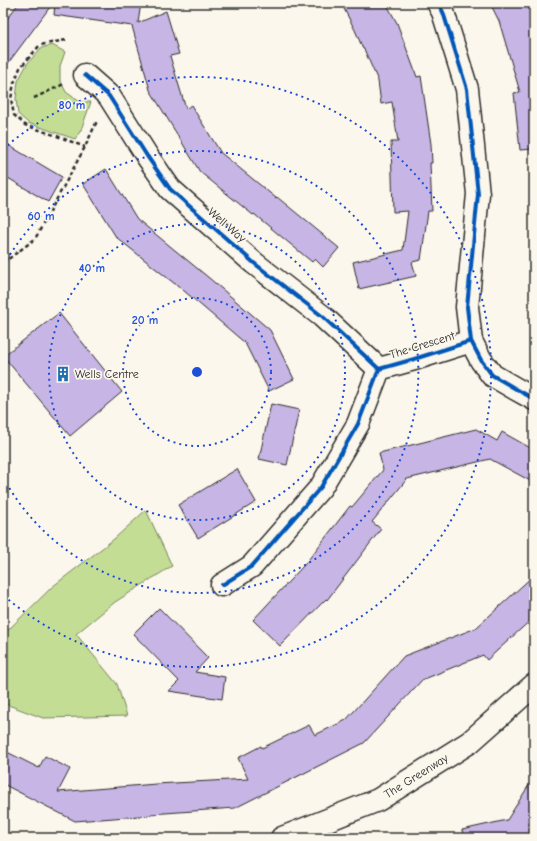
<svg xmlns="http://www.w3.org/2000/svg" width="537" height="841" font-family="'Comic Neue',sans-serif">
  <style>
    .green { fill: #c3dd94; stroke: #778460 }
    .building { fill: #c7b5e5; stroke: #2b2b2b }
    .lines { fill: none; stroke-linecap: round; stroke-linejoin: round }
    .minor-casing { stroke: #2b2b2b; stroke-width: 25 }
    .path { stroke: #2b2b2b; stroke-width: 2.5; stroke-dasharray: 4 3; stroke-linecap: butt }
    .minor { stroke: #fbf7ec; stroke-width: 22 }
    .cycleway-casing { stroke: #fbf7ec; stroke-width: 6 }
    .cycleway { stroke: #0057b8; stroke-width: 4 }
    .ring { fill: none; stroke: #1d4ed8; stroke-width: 2; stroke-dasharray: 2 4 }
    .labels { text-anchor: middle; stroke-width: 3.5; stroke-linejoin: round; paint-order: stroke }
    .street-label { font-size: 12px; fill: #2b2b2b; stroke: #fbf7ec }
    .poi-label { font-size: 12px; fill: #2b2b2b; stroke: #fbf7ec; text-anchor: start }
    .centre { fill: #1d4ed8; stroke: #fbf7ec; stroke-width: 2 }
    .ring-label { font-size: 12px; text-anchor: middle; font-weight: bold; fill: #1d4ed8; stroke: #fbf7ec; stroke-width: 3.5; stroke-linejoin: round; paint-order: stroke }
  </style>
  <rect width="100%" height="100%" fill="#fbf7ec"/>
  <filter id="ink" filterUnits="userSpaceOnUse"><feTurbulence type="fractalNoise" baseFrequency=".025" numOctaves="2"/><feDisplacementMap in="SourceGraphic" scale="8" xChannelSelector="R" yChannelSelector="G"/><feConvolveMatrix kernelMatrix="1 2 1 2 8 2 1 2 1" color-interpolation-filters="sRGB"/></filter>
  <g filter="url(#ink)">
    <!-- green -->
    <g class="green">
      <polygon points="52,45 65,52 60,66 60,80 66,92 80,102 91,102 81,130 75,139 28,123 18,114 16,99 18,81 27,64 41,48"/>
      <polygon points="146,510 172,566 115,602 76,634 117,684 127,716 43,718 3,703 3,635 52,587 114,539"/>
    </g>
    <!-- building -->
    <g class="building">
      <polygon points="19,3 53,3 3,70 3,24"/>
      <polygon points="55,3 141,3 138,23 166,11 179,54 170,56 186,109 191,105 221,153 276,198 277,197 339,248 323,267 315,259 312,262 254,214 253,215 200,172 150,90 132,26 54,15"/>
      <polygon points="341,3 386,3 397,23 417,77 421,76 431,144 432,163 430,163 432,211 428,211 421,260 412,262 416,276 359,289 353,262 403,250 408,211 393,212 391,142 398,142 392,102 381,104 378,81 364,49 363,49 355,30"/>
      <polygon points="490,3 534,3 534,149 520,150 514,93 520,92 499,21"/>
      <polygon points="3,142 62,177 48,202 3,175"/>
      <polygon points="106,169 137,219 209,278 270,330 294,379 269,391 245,343 176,284 175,284 116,237 83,184"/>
      <polygon points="59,313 122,392 70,436 3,356"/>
      <polygon points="271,404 299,410 287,465 259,459"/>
      <polygon points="476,429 497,441 502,432 534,450 534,483 490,459 407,479 372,522 381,529 327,600 326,599 280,646 253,620 305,564 350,506 352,507 383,470 379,453"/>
      <polygon points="237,469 256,502 198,538 178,505"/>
      <polygon points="534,575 534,617 487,660 483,655 422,680 364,743 235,808 151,814 152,815 75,821 3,784 3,750 39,768 45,756 70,769 58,792 156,784 248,779 238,758 261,746 262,748 309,725 315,735 346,720 404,656 476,628"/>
      <polygon points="159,608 208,658 195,672 225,677 222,699 169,691 179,681 133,634"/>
      <polygon points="534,777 534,838 463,838 462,830 507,820"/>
    </g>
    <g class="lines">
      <defs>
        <g id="minor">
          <polyline points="438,3 443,12 467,89 478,194 467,307 471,341 481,360 492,375 516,389 534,399"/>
          <polyline points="85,75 109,96 147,156 170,189 254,263 322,316 379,369"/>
          <polyline points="222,585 252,566 321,487 358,424 379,369 411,360 471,341"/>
          <polyline points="282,838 378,800 470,742 534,685"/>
        </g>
      </defs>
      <!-- minor casing -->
      <use href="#minor" class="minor-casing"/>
      <!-- path -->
      <g class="path">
        <polyline points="66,40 40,45 20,68 14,83 11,99 14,115 25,125 57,136 85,147"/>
        <polyline points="34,98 64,84"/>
        <polyline points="3,263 35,239 85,147 97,121"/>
      </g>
      <!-- minor -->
      <use href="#minor" class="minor"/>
      <defs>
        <g id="cycleway">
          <polyline points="438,3 443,12 467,89 478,194 467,307 471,341 481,360 492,375 516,389 534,399"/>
          <polyline points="85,75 109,96 147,156 170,189 254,263 322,316 379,369"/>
          <polyline points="222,585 252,566 321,487 358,424 379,369 411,360 471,341"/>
        </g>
      </defs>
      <!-- cycleway casing -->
      <use href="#cycleway" class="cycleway-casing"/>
      <!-- cycleway -->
      <use href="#cycleway" class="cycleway"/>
    </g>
  </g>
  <!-- distance rings -->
  <g class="ring">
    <circle cx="197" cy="372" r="74"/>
    <circle cx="197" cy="372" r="148"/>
    <path d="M4 265A221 221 0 1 1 4 479"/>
    <path d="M3 149A295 295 0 1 1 3 595"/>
  </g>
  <!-- icons -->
  <defs>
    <symbol id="building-bare" viewBox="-9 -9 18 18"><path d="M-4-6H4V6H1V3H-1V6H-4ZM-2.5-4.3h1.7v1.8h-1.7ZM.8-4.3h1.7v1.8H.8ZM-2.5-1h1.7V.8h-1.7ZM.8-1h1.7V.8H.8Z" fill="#1f6fb2" stroke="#fbf7ec" stroke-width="2.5" paint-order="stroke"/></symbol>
  </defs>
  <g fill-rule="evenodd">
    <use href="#building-bare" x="52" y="363" width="22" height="22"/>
  </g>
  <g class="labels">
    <!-- street labels -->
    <g class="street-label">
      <text transform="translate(227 225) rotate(41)" y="4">Well Way</text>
      <text transform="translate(422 345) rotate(-17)" y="4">The Crescent</text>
      <text transform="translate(416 776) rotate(-32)" y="4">The Greenway</text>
    </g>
    <!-- poi labels -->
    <g class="poi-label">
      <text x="75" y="378">Wells Centre</text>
    </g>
  </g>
  <circle cx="197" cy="372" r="6" class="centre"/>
  <g class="ring-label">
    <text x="72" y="109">80 m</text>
    <text x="41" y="220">60 m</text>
    <text x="92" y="272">40 m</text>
    <text x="145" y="324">20 m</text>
  </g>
  <!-- margin -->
  <rect width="537" height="841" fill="none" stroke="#fbf7ec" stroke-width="16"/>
  <rect x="8" y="8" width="521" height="825" fill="none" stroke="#2b2b2b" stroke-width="1.5" filter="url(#ink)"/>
</svg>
